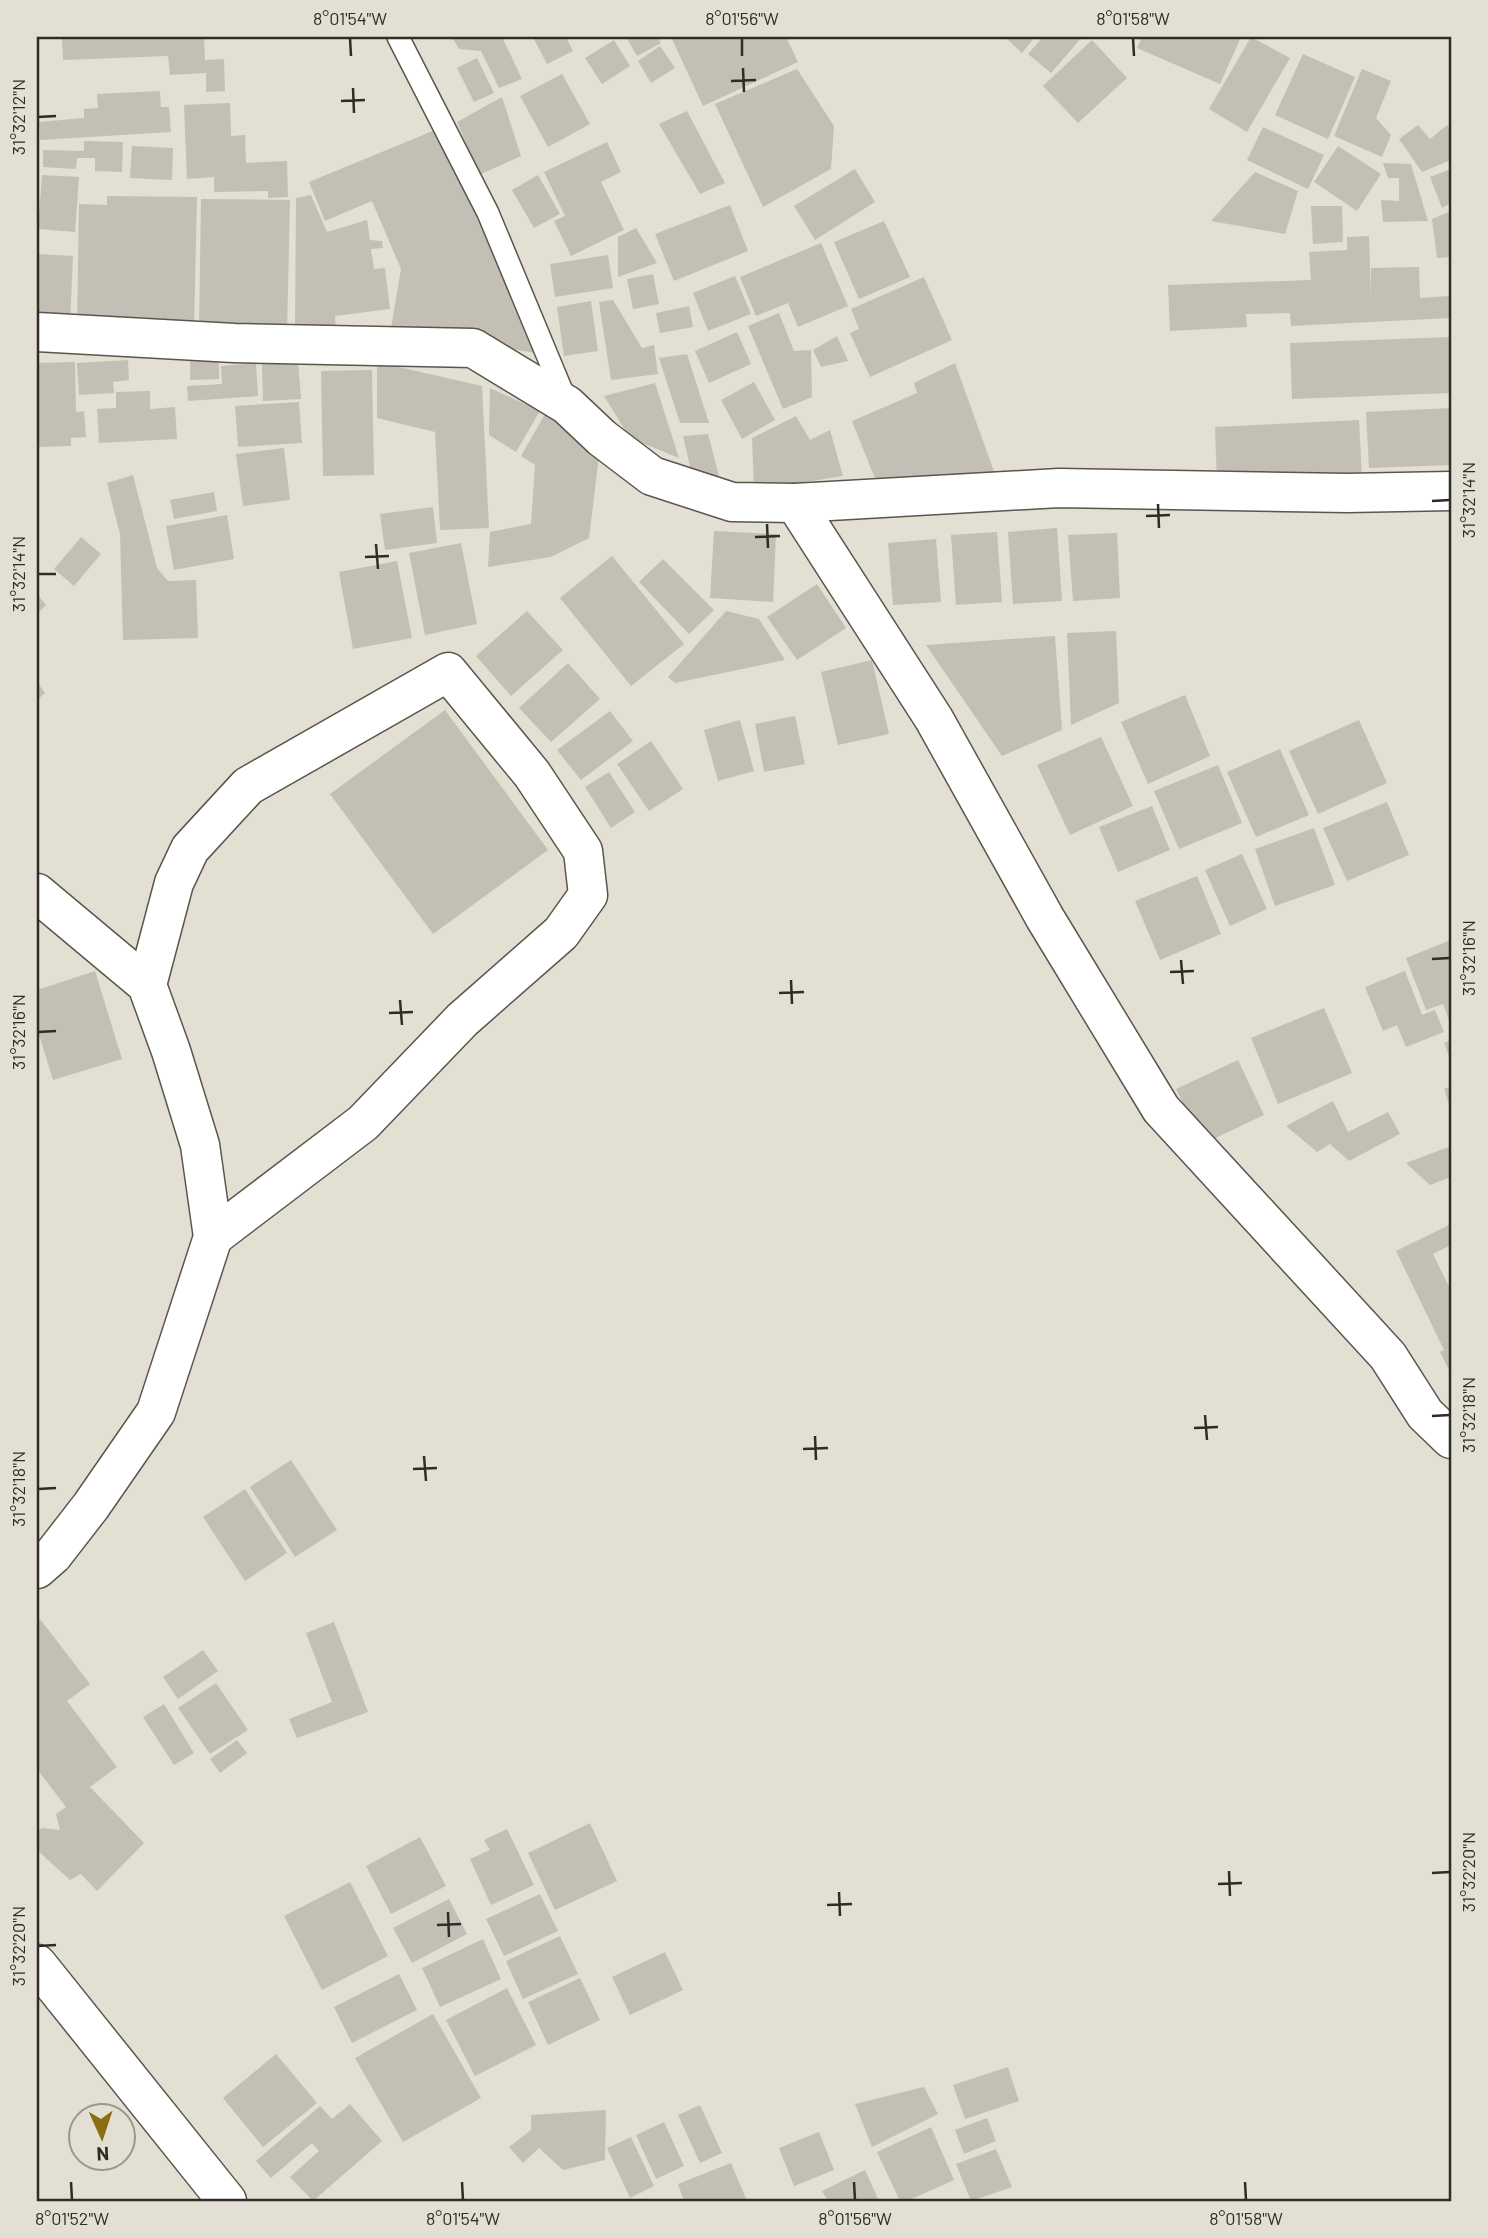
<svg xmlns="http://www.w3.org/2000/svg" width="1488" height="2238" font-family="Barlow,sans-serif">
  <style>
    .building { fill: #c3bfb4 }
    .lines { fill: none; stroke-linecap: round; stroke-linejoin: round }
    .service-casing { stroke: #59564c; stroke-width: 24 }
    .minor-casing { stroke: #59564c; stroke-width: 41 }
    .service { stroke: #fff; stroke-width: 21 }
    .minor { stroke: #fff; stroke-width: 38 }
    .ticks { fill: none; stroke: #2e2c28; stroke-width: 2.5 }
    .neatline { fill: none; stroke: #2e2c28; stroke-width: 2.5 }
    .ticks-label { font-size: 18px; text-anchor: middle; fill: #2e2c28 }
  </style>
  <rect width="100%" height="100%" fill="#e3dfd3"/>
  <!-- building -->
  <g class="building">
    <polygon points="96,37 204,37 205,60 224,59 225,91 206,92 206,73 170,75 168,56 63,60 62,39"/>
    <polygon points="452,37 502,37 522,79 499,88 481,51 459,49"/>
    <polygon points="533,37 566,37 573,51 547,64"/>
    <polygon points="626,37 657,37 661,43 637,56"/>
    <polygon points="671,37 786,37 798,62 703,106"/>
    <polygon points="1005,37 1035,37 1022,53"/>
    <polygon points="1043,37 1082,37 1051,73 1028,54"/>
    <polygon points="1142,37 1241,37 1220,84 1137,48"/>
    <polygon points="1251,37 1290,58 1247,132 1209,109"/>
    <polygon points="614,40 630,66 602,84 585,58"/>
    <polygon points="1092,40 1127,78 1078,123 1043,86"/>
    <polygon points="660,46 675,68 651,83 638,61"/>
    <polygon points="1303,54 1355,77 1328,139 1275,115"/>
    <polygon points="477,58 494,93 474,102 457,68"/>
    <polygon points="797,69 834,126 831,169 763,207 715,104"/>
    <polygon points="1362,69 1391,81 1376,118 1391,135 1382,157 1334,136"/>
    <polygon points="562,74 590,124 548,147 520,96"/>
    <polygon points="160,91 161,107 169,107 171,132 40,140 39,122 84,118 84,109 98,108 97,94"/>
    <polygon points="502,97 521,156 479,175 457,122"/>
    <polygon points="230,103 231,136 245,135 246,163 287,161 288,197 268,198 268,191 214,192 214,177 187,179 184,105"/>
    <polygon points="687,111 725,183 700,194 659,124"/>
    <polygon points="1418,125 1430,139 1447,125 1451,130 1451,160 1422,172 1399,139"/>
    <polygon points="1263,127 1324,155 1308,189 1247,160"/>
    <polygon points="440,128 535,353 391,328 401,269 372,201 325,221 309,182"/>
    <polygon points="84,141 123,142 122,172 95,171 95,158 77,158 76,169 43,167 43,150 84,151"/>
    <polygon points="607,142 621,172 601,182 624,230 571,256 554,221 565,216 544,172"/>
    <polygon points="132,146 173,148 172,180 130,178"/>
    <polygon points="1338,146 1381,174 1357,211 1314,182"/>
    <polygon points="1383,163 1411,164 1428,221 1383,222 1381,200 1399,201 1399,178 1388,178"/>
    <polygon points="855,169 875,202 815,240 794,206"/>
    <polygon points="1451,169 1451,203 1442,208 1430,177"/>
    <polygon points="1255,172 1298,191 1285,234 1211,221"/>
    <polygon points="42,175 79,177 75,232 38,229"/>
    <polygon points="538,175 560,214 534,228 512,190"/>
    <polygon points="311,195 327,232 367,220 370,240 382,241 383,248 371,249 374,269 385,268 390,309 335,316 336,329 295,327 296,198"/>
    <polygon points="107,196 197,197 194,332 77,329 79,204 107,205"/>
    <polygon points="201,199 290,200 287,334 199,333"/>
    <polygon points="730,205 748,251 674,281 655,234"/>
    <polygon points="1311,206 1342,206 1343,242 1313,244"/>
    <polygon points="1451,211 1451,257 1437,258 1432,219"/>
    <polygon points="884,221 910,277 859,299 834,242"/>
    <polygon points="636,228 657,263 618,277 618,237"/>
    <polygon points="1369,236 1371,299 1371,268 1419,267 1420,298 1449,296 1450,318 1291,326 1290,313 1246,314 1247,327 1170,331 1168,285 1311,280 1309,252 1347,250 1347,237"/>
    <polygon points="821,243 848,306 798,327 788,303 756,316 740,277"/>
    <polygon points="37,254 73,256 70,324 37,322"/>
    <polygon points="608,255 613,288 555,297 550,264"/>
    <polygon points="653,274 659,304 633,309 627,279"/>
    <polygon points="735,276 751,314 708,331 693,293"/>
    <polygon points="924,277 952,340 870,377 850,333 859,329 851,309"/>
    <polygon points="613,300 642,348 654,345 658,374 611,380 599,302"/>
    <polygon points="591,301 598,351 564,356 557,307"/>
    <polygon points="689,306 693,327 660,333 656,313"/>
    <polygon points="779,313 794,351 811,350 812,397 783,409 748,326"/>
    <polygon points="737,332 751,364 709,383 695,351"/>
    <polygon points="837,336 848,361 821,367 813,350"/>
    <polygon points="1451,337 1451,393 1292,399 1290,343"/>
    <polygon points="687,354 709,423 680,423 659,358"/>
    <polygon points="219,359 219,379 190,380 190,360"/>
    <polygon points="128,360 129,380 113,382 114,393 79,395 77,363"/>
    <polygon points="298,361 301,399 263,401 262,364"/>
    <polygon points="75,362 76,412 84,411 86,437 71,438 71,446 37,447 37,363"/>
    <polygon points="377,362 482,386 489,528 440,530 435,432 377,418"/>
    <polygon points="256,363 258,396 188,401 187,386 222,384 221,366"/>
    <polygon points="955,363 997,480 878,486 852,421 917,393 914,383"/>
    <polygon points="372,370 374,475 323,476 321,371"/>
    <polygon points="754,382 775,420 742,439 721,400"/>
    <polygon points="655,383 679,458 630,438 604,396"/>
    <polygon points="490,388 540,411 516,452 489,435"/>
    <polygon points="150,391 150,409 175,407 177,439 99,443 97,409 116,408 116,392"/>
    <polygon points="299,402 302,443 238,447 235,406"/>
    <polygon points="1451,408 1451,465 1369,468 1366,412"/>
    <polygon points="545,414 599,456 589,538 551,557 488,567 490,532 531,524 535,465 521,456"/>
    <polygon points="796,416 810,440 830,430 843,476 754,490 752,438"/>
    <polygon points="1359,420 1362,478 1217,484 1215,427"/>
    <polygon points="708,434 723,491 695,488 683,436"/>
    <polygon points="284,448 290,500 243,506 236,454"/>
    <polygon points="133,475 157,568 168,581 196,580 198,638 123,640 120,534 107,483"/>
    <polygon points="214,492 217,511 174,519 170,500"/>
    <polygon points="433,507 437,543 385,550 380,514"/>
    <polygon points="227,515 234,559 174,570 166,526"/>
    <polygon points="1057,528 1062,601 1013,604 1008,532"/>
    <polygon points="714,531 776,534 773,602 710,598"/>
    <polygon points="997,532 1002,602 956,605 951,535"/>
    <polygon points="1117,533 1120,598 1073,601 1068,535"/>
    <polygon points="81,537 101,554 74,586 54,569"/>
    <polygon points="936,539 941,602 893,605 888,543"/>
    <polygon points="461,543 477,624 425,635 409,553"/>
    <polygon points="612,556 684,644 631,686 560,598"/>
    <polygon points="663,559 714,610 689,634 639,582"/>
    <polygon points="397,561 412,638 353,649 339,572"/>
    <polygon points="817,584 846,628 797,660 767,617"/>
    <polygon points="37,594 46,605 37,614"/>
    <polygon points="527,611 563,650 511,696 476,656"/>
    <polygon points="726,611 759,619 785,660 675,683 668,677"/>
    <polygon points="1116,631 1119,703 1071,725 1067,633"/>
    <polygon points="1055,636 1062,730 1002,756 926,645"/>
    <polygon points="872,660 889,734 838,745 821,672"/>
    <polygon points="568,663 600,699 551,742 519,708"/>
    <polygon points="37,682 45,693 37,700"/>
    <polygon points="1185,695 1210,756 1148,784 1121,722"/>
    <polygon points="445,710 548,850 433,934 330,794"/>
    <polygon points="610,711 633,741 581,780 557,750"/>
    <polygon points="795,716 805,764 764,772 755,724"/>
    <polygon points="740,720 754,771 718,781 704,730"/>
    <polygon points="1359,720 1387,783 1318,814 1289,751"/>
    <polygon points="1101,737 1133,806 1070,835 1037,765"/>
    <polygon points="651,741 683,789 649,811 617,764"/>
    <polygon points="1280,749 1309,815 1256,837 1227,772"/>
    <polygon points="1218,765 1242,823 1179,849 1154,791"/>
    <polygon points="609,772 635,812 611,828 585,787"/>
    <polygon points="1387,802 1409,855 1347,881 1323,828"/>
    <polygon points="1152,806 1170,850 1118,872 1099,827"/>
    <polygon points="1314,828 1335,885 1275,906 1255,849"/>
    <polygon points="1242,854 1267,909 1230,926 1205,870"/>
    <polygon points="1197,876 1221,934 1160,960 1135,901"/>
    <polygon points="1451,940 1451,1025 1443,1004 1426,1010 1406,958"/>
    <polygon points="95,971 122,1059 53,1080 37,1028 37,990"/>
    <polygon points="1405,971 1422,1015 1435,1010 1444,1032 1406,1047 1397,1025 1383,1031 1365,987"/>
    <polygon points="1324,1008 1352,1073 1278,1104 1251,1038"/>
    <polygon points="1451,1040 1451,1061 1444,1043"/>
    <polygon points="1238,1060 1264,1115 1203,1144 1176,1089"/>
    <polygon points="1451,1086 1451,1110 1444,1089"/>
    <polygon points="1333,1101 1348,1132 1388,1112 1400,1134 1349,1161 1330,1144 1317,1152 1286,1126"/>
    <polygon points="1451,1146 1451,1177 1430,1185 1406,1163"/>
    <polygon points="1451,1224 1451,1245 1433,1254 1451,1291 1451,1374 1440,1352 1444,1350 1396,1251"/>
    <polygon points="291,1460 337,1530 295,1557 250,1487"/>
    <polygon points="245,1489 287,1553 245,1581 203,1517"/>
    <polygon points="40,1619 90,1684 67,1701 117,1767 90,1787 144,1843 97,1891 81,1874 70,1880 37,1850 37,1832 42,1828 60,1830 56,1814 66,1807 37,1769 37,1621"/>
    <polygon points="334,1622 368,1712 297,1738 289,1719 332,1702 306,1633"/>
    <polygon points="203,1650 218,1671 178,1699 163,1677"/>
    <polygon points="216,1683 248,1730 210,1754 178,1708"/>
    <polygon points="164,1704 194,1753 174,1765 143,1717"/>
    <polygon points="237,1740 247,1753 220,1773 210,1759"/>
    <polygon points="590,1823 617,1881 555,1910 528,1853"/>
    <polygon points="507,1829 534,1885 491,1905 470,1859 490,1850 484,1840"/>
    <polygon points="420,1837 446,1886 391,1914 366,1866"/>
    <polygon points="350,1882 388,1956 322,1990 284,1916"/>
    <polygon points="540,1894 558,1931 504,1956 486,1919"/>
    <polygon points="449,1899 467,1934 412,1963 393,1928"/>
    <polygon points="560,1936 578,1974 523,1999 506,1961"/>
    <polygon points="483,1939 501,1979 440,2007 422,1968"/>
    <polygon points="665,1952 683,1990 630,2015 612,1977"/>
    <polygon points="399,1974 417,2010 352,2043 334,2007"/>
    <polygon points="580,1978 600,2020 548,2045 528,2002"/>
    <polygon points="507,1988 536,2045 475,2076 446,2020"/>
    <polygon points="433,2014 481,2098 403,2142 355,2058"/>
    <polygon points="276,2054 317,2103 263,2147 223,2098"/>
    <polygon points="1008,2067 1019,2101 965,2119 953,2085"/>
    <polygon points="924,2087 938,2114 872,2147 855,2104"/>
    <polygon points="350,2104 382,2141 313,2201 290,2177 319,2151 312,2143 271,2178 256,2161 320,2106 332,2119"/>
    <polygon points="700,2105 722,2153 700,2163 678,2115"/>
    <polygon points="606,2110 605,2160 563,2170 539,2148 523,2163 509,2147 531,2130 531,2115"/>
    <polygon points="987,2118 996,2141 964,2154 955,2130"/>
    <polygon points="664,2122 684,2166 656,2179 636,2135"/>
    <polygon points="931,2127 954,2180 907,2201 900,2201 877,2152"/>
    <polygon points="819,2132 834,2170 794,2186 779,2148"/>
    <polygon points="631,2137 654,2186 630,2198 607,2148"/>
    <polygon points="996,2149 1012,2187 971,2201 956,2164"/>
    <polygon points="731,2163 747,2201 684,2201 678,2184"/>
    <polygon points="865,2170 879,2201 828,2201 822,2191"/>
  </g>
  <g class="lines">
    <defs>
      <polyline id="service" points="398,37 488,213 567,403"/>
      <g id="minor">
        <polyline points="37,332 234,343 473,348 567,405 602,438 652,476 732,502 795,503 1059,488 1347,493 1451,491"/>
        <polyline points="795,503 934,719 1045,918 1161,1109 1388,1356 1425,1414 1451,1439"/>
        <polyline points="37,893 147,985 171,1051 200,1145 213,1237 156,1412 91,1506 53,1555 37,1569"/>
        <polyline points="147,985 174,883 190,849 248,786 448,672 532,774 583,851 588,895 561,933 462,1020 363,1123 213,1237"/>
        <polyline points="37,1964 227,2201"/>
      </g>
    </defs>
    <!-- service casing -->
    <use href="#service" class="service-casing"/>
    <!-- minor casing -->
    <use href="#minor" class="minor-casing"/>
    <!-- service -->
    <use href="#service" class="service"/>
    <!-- minor -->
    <use href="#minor" class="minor"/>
  </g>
  <!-- ticks -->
  <path class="ticks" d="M350,38L351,56M742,38V56M1133,38L1134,56M743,68L744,92M731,81L756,80M353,88L354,113M341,101L365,100M38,117L56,116M1432,501L1450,500M1158,504L1159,528M1146,516L1170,515M767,524L768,548M755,537L780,536M376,544L378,569M365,557L389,556M38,574H56M1432,959L1450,958M1181,960L1183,984M1170,972L1194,971M791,980L792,1004M779,993L804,992M400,1000L402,1025M389,1013L413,1012M38,1032L56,1031M1205,1415L1207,1440M1432,1416L1450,1415M1194,1428L1218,1427M815,1436L816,1460M803,1449L828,1448M424,1456L426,1481M413,1469L437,1468M38,1489L56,1488M1229,1871L1230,1896M1432,1873L1450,1872M1218,1884L1242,1883M839,1892L840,1916M827,1905L852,1904M448,1912L449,1937M437,1925L461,1924M38,1946L56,1945M71,2182L72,2200M462,2182L463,2200M854,2182L855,2200M1245,2182L1246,2200"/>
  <!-- border -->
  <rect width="1488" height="2238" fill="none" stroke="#e3dfd3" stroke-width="77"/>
  <!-- north arrow -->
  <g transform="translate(102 2137) rotate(177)"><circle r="33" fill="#e3dfd3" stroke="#9b978f" stroke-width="2"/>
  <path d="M0-5L12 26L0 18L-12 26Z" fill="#8a6e0f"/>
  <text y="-10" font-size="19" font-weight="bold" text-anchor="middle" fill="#2e2c28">N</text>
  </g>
  <rect x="38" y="38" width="1412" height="2162" class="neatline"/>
  <g class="ticks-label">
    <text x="350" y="25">8°01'54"W</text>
    <text x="742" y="25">8°01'56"W</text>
    <text x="1133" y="25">8°01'58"W</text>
    <text transform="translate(19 117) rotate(-90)" y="6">31°32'12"N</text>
    <text transform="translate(1469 500) rotate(-90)" y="6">31°32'14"N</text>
    <text transform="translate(19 574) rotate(-90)" y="6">31°32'14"N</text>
    <text transform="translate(1469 958) rotate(-90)" y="6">31°32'16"N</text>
    <text transform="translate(19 1032) rotate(-90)" y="6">31°32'16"N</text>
    <text transform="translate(1469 1415) rotate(-90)" y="6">31°32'18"N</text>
    <text transform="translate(19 1489) rotate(-90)" y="6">31°32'18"N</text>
    <text transform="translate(1469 1872) rotate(-90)" y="6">31°32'20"N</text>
    <text transform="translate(19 1946) rotate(-90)" y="6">31°32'20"N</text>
    <text x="72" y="2225">8°01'52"W</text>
    <text x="463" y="2225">8°01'54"W</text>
    <text x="855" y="2225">8°01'56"W</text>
    <text x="1246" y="2225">8°01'58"W</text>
  </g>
</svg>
